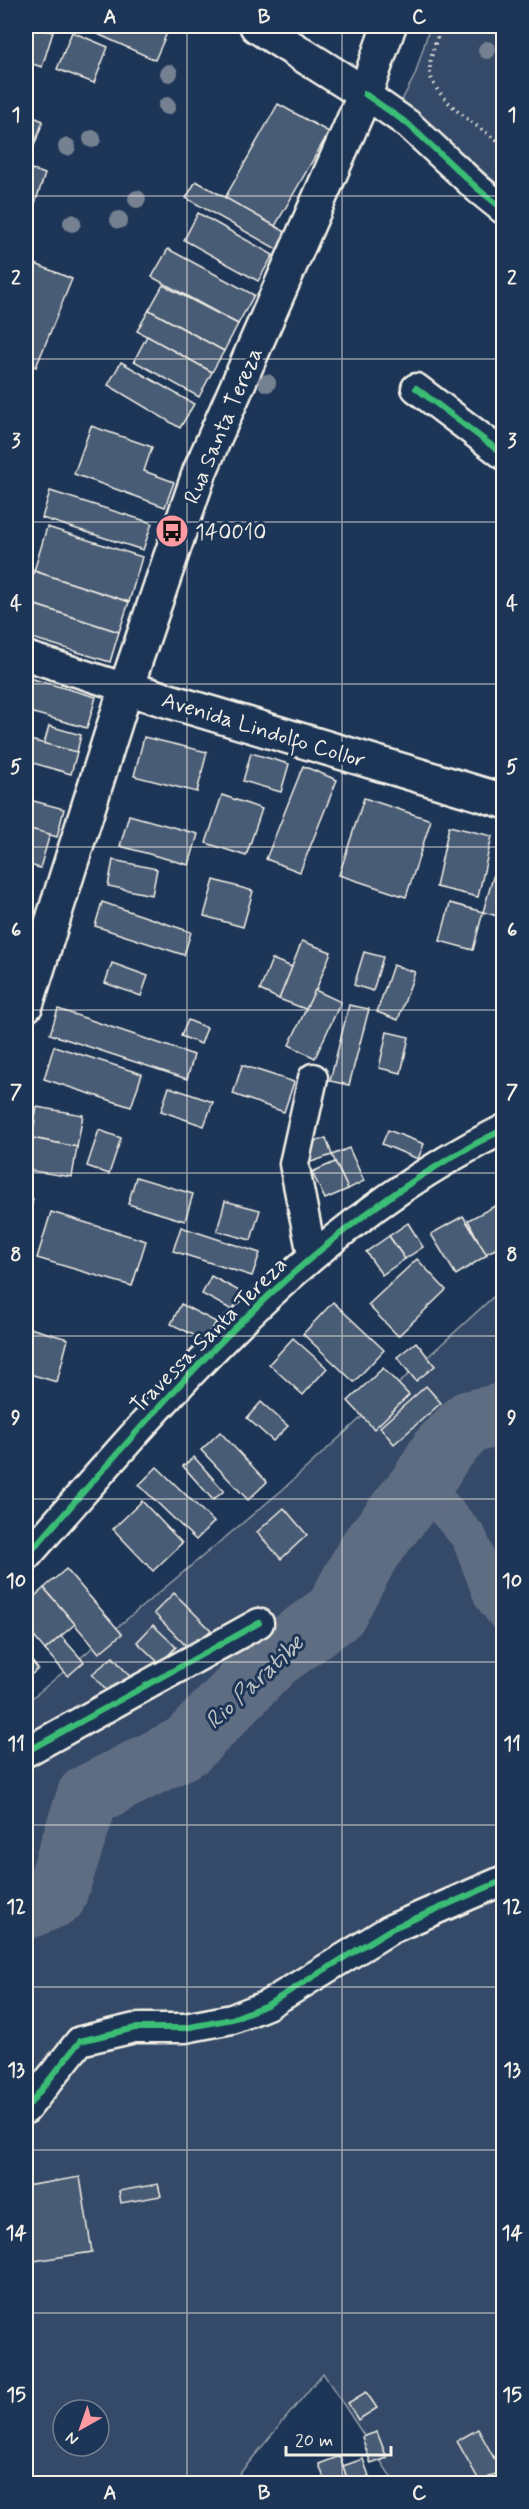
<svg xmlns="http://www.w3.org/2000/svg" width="529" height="2509" font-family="Mynerve,sans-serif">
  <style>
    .green { fill: #354a67; stroke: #949ea8; stroke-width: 1.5; fill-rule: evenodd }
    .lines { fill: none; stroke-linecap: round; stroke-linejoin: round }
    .canal { stroke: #5e6d82; stroke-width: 36 }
    .river { stroke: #5e6d82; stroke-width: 63 }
    .building { fill: #485b74; stroke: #f4f1e8; stroke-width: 1.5 }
    .minor-casing { stroke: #f4f1e8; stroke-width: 33 }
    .secondary-casing { stroke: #f4f1e8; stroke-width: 38 }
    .path { stroke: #f4f1e8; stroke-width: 4; stroke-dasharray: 1.5 4.5; stroke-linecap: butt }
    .minor { stroke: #1d3557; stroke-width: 28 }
    .secondary { stroke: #1d3557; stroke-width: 33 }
    .cycleway-casing { stroke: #1d3557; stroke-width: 10 }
    .cycleway { stroke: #3abd76; stroke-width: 6 }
    .tree { fill: #748191 }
    .grid { fill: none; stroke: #f4f1e8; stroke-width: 1.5; stroke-opacity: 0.55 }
    .labels { text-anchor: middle; stroke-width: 6; stroke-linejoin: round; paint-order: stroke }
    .street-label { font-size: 22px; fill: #f4f1e8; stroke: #1d3557 }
    .poi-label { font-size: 22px; fill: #f4f1e8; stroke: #1d3557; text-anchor: start }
    .water-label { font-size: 24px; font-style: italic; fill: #c0c3c4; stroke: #1d3557 }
    .neatline { fill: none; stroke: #f4f1e8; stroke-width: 2 }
    .grid-label { font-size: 20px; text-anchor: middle; font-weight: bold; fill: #f4f1e8 }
  </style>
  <rect width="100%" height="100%" fill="#1d3557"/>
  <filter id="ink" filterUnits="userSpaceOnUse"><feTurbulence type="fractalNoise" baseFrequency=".0167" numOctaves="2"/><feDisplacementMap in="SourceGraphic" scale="12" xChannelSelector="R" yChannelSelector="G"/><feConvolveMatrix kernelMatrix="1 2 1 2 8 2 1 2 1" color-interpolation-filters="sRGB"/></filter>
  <g filter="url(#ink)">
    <!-- green -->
    <g class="green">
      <polygon points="430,26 503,26 503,189 402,100 415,75"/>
      <path d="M503,1288V2483H395L323,2373L232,2483L26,2484V1703L281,1491ZM63,2410H99V2446H63Z"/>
    </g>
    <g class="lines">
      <!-- canal -->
      <polyline class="canal" points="422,1483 469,1537 492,1597 504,1613"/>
      <!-- river -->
      <polyline class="river" points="26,1908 55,1896 88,1796 187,1746 273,1658 336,1612 369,1551 422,1483 442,1450 469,1422 504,1414"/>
    </g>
    <!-- building -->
    <g class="building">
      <polygon points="26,26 53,32 42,67 26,62"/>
      <polygon points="80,26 170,26 155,60"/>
      <polygon points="72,32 108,47 94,83 57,69"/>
      <polygon points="278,104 329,132 275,226 225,198"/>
      <polygon points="26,114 43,121 29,160 26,159"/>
      <polygon points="26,167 45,174 31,215 26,213"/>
      <polygon points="196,181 289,234 280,251 186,198"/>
      <polygon points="198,213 273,255 258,281 184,240"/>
      <polygon points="168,249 254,295 238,324 152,277"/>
      <polygon points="33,263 72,279 36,367 26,363 26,280"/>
      <polygon points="163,285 238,324 224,351 149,310"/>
      <polygon points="149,310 224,351 212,372 137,331"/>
      <polygon points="147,336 212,372 199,397 134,361"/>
      <polygon points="121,362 194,404 180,428 108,385"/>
      <polygon points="91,426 152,447 144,471 174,482 165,507 74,474"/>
      <polygon points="50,491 152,523 143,550 42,518"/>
      <polygon points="47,527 142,557 129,602 34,571"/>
      <polygon points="34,571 129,602 119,632 26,602 26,595"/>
      <polygon points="26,602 119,632 110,662 26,636"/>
      <polygon points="29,678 96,697 87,728 26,711 26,692"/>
      <polygon points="49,726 81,735 77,752 44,744"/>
      <polygon points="144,737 207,752 197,792 134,776"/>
      <polygon points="26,739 77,752 71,774 26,761"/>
      <polygon points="251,753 289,764 281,792 243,781"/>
      <polygon points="303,766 337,780 300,872 266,859"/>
      <polygon points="222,795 262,809 246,856 206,843"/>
      <polygon points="364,798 431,820 406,897 339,875"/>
      <polygon points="26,799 64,809 57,837 26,828"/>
      <polygon points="129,815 198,834 189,865 120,846"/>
      <polygon points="449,826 492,836 478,897 436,887"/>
      <polygon points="26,828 50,834 40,868 26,864"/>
      <polygon points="502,846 504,847 504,918 483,912"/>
      <polygon points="113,860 157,869 152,895 108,886"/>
      <polygon points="214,880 253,891 243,927 204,916"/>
      <polygon points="102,902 191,932 184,955 95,926"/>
      <polygon points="450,903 483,912 473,950 440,941"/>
      <polygon points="302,941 331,952 308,1010 279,999"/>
      <polygon points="364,952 383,957 373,991 354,985"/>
      <polygon points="272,959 292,967 279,999 260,990"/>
      <polygon points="112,963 148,976 141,996 105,983"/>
      <polygon points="393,965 415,972 398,1020 377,1012"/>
      <polygon points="315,990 341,1002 315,1058 289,1045"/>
      <polygon points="349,1005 369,1009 349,1085 330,1081"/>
      <polygon points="58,1009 194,1055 187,1079 50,1034"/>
      <polygon points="188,1020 207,1028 201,1044 181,1036"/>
      <polygon points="387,1032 409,1037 401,1073 379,1068"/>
      <polygon points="54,1046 142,1074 131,1107 44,1079"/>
      <polygon points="242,1065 294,1082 284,1112 233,1094"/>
      <polygon points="169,1087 213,1102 204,1126 161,1111"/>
      <polygon points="37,1107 83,1115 77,1147 32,1138"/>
      <polygon points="99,1130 121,1138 109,1174 87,1166"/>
      <polygon points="388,1130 424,1144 418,1159 382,1144"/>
      <polygon points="32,1138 77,1147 72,1177 26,1170"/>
      <polygon points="326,1138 332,1155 308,1163 302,1146"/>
      <polygon points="349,1148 364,1181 348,1189 332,1155"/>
      <polygon points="335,1162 348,1189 325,1199 312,1172"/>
      <polygon points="136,1177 193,1194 185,1221 128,1204"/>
      <polygon points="26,1198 33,1199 26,1232"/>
      <polygon points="225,1201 260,1210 251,1240 217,1231"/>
      <polygon points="495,1206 504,1223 504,1245 485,1254 468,1220"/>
      <polygon points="51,1212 146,1241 132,1286 37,1258"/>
      <polygon points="463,1216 487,1255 456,1275 431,1234"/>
      <polygon points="408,1223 423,1247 405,1259 389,1236"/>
      <polygon points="181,1227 260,1253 252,1276 173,1251"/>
      <polygon points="389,1236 405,1259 382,1275 366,1252"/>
      <polygon points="417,1259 446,1290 398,1336 368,1305"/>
      <polygon points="211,1276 243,1293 234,1311 202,1294"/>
      <polygon points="333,1302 384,1350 354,1382 303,1334"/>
      <polygon points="181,1304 216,1322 206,1341 171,1324"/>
      <polygon points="26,1327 68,1339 57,1382 26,1373"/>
      <polygon points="293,1338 327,1368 303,1395 269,1364"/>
      <polygon points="416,1342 435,1366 416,1381 397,1357"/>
      <polygon points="383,1368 409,1395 374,1429 348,1401"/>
      <polygon points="426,1386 441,1403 394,1444 380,1427"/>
      <polygon points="261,1402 288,1426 273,1441 247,1418"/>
      <polygon points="220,1432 267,1482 248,1500 201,1450"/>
      <polygon points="194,1457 224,1491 213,1500 183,1466"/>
      <polygon points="157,1467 214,1522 196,1540 139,1485"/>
      <polygon points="142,1501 182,1543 153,1571 113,1529"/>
      <polygon points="284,1508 307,1535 281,1559 257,1532"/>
      <polygon points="66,1569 122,1634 99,1653 44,1588"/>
      <polygon points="44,1588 75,1624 45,1650 26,1627 26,1604"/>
      <polygon points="174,1593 211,1630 190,1650 154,1613"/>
      <polygon points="153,1625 176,1647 160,1664 137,1642"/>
      <polygon points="61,1636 84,1662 68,1676 45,1650"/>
      <polygon points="26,1654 38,1669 26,1679"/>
      <polygon points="113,1657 132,1679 111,1696 92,1674"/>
      <polygon points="80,2177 92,2252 34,2261 26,2210 26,2186"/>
      <polygon points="158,2184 161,2196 121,2203 119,2191"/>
      <polygon points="366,2392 377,2408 358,2420 348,2403"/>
      <polygon points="478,2429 501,2471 480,2482 457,2441"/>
      <polygon points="377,2432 387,2458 371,2464 362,2437"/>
      <polygon points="340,2456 349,2484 326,2484 319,2464"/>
      <polygon points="363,2459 369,2476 349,2484 343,2466"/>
    </g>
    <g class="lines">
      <defs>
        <g id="minor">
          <polyline points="365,94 408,124 478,189 504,210"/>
          <polyline points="416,388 504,455"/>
          <polyline points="26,656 126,688"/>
          <polyline points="312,1255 294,1164 313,1078"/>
          <path d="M26,1557C170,1395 304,1227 504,1129"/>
          <polyline points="26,1752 259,1623"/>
          <polyline points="26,2109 80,2041 135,2028 185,2028 232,2019 267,2005 391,1929 504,1880"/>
        </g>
        <g id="secondary">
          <polyline points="257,26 365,94"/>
          <polyline points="126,688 504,801"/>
          <polyline points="26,1005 126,688 200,471 365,94 389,26"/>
        </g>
      </defs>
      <!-- minor casing -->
      <use href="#minor" class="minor-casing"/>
      <!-- secondary casing -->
      <use href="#secondary" class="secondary-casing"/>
      <!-- path -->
      <path class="path" d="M442,26C437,38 429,57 430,71C430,96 483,131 504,145"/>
      <!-- minor -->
      <use href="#minor" class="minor"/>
      <!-- secondary -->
      <use href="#secondary" class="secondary"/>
      <defs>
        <g id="cycleway">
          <polyline points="365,94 408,124 478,189 504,210"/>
          <polyline points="416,388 504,455"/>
          <path d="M26,1557C170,1395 304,1227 504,1129"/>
          <polyline points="26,1752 259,1623"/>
          <polyline points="26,2109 80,2041 135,2028 185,2028 232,2019 267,2005 391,1929 504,1880"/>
        </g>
      </defs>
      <!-- cycleway casing -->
      <use href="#cycleway" class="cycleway-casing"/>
      <!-- cycleway -->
      <use href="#cycleway" class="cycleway"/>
    </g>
    <!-- trees -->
    <g class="tree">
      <circle cx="487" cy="50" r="9"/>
      <circle cx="169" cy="73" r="9"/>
      <circle cx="167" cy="106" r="9"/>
      <circle cx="92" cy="139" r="9"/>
      <circle cx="67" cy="147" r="9"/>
      <circle cx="137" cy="199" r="9"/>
      <circle cx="119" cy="220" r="9"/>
      <circle cx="72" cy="223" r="9"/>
      <circle cx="267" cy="383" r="9"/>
    </g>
  </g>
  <!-- grid -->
  <path class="grid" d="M187,26V2484M342,26V2484M26,196H504M26,359H504M26,522H504M26,684H504M26,847H504M26,1010H504M26,1173H504M26,1336H504M26,1499H504M26,1662H504M26,1825H504M26,1987H504M26,2150H504M26,2313H504"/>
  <!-- icons -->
  <defs>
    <symbol id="bus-disc" viewBox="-11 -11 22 22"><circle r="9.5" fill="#ff9aa2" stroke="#1d3557"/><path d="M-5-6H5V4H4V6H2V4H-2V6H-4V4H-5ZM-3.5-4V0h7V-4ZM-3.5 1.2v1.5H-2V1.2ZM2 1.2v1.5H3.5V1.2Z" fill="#111"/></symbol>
  </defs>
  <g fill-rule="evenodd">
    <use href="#bus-disc" x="153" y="512" width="38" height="38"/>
  </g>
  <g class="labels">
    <!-- street labels -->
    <g class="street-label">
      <text transform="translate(222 425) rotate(-67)" y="8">Rua Santa Tereza</text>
      <text transform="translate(264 729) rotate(17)" y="8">Avenida Lindolfo Collor</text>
      <text transform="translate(208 1334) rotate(-45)" y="8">Travessa Santa Tereza</text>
    </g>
    <!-- poi labels -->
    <g class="poi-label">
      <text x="195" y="539">140010</text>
    </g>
    <!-- water labels -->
    <g class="water-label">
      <text transform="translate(254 1682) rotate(-43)" y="8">Rio Paratibe</text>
    </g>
  </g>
  <!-- margin -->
  <rect width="529" height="2509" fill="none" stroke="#1d3557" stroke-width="66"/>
  <!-- north arrow -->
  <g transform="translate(81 2428) rotate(220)"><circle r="28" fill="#1d3557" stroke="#738091" stroke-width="1.5"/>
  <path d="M0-4.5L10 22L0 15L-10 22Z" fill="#ff9aa2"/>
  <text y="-9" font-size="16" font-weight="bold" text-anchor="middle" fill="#f4f1e8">N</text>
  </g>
  <!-- scale -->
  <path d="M286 2446v9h105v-9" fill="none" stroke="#f4f1e8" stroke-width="3"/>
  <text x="295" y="2446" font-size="18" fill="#f4f1e8" stroke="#1d3557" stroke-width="4.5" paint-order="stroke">20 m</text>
  <rect x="33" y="33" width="463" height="2443" class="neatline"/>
  <g class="grid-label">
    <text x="110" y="23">A</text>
    <text x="264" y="23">B</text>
    <text x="419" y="23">C</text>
    <text x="16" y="121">1</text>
    <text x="512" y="121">1</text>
    <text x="16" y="284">2</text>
    <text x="512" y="284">2</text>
    <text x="16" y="447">3</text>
    <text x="512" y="447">3</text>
    <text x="16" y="610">4</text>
    <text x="512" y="610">4</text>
    <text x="16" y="773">5</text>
    <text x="512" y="773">5</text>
    <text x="16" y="936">6</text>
    <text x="512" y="936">6</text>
    <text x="16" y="1098">7</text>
    <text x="512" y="1098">7</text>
    <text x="16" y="1261">8</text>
    <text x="512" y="1261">8</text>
    <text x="16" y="1424">9</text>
    <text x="512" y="1424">9</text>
    <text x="16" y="1587">10</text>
    <text x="512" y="1587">10</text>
    <text x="16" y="1750">11</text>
    <text x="512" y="1750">11</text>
    <text x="16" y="1913">12</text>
    <text x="512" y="1913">12</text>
    <text x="16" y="2076">13</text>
    <text x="512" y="2076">13</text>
    <text x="16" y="2239">14</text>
    <text x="512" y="2239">14</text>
    <text x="16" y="2401">15</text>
    <text x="512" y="2401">15</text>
    <text x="110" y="2499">A</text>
    <text x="264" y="2499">B</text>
    <text x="419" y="2499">C</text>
  </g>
</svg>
